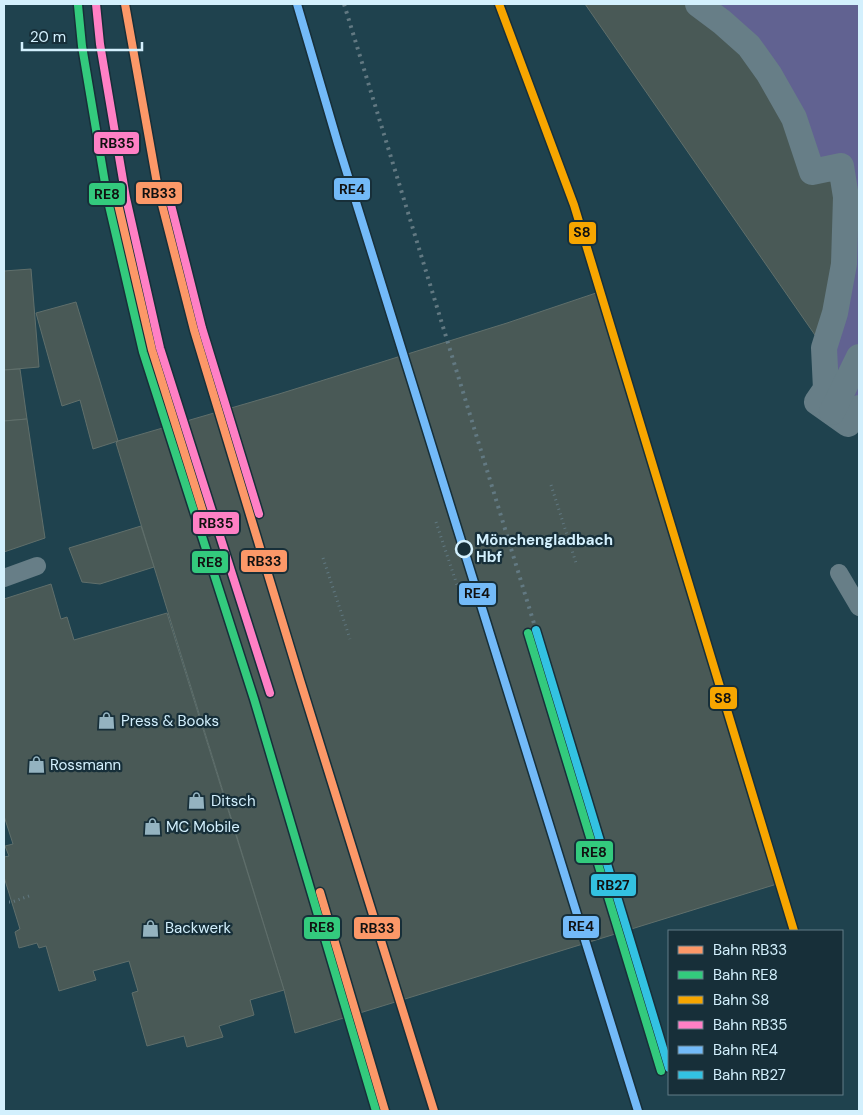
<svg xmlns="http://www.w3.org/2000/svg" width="863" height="1115" font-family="'DM Sans',sans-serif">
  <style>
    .green { fill: #616291 }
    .building { fill: #495956; stroke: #606f6b }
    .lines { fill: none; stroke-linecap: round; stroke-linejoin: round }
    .path { stroke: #607881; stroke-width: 3; stroke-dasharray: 1 4; stroke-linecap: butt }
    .service { stroke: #677e87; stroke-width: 18 }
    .pedestrian { stroke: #677e87; stroke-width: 26 }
    .rail { stroke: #627982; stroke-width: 4; stroke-dasharray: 2.5 5; stroke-linecap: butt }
    .rail-1-casing { stroke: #172f39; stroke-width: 11 }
    .rail-2-casing { stroke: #172f39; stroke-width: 11 }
    .rail-3-casing { stroke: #172f39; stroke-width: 11 }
    .rail-4-casing { stroke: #172f39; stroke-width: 11 }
    .rail-5-casing { stroke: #172f39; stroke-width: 11 }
    .rail-6-casing { stroke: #172f39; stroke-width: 11 }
    .rail-1 { stroke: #fc9868; stroke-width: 8 }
    .rail-2 { stroke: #33ca7d; stroke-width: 8 }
    .rail-3 { stroke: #f7a600; stroke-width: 8 }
    .rail-4 { stroke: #ff80c5; stroke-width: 8 }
    .rail-5 { stroke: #73baf8; stroke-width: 8 }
    .rail-6 { stroke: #33c2e2; stroke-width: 8 }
    .stop-dot { fill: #172f39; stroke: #d3f0fd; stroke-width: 2.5 }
    .labels { text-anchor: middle; stroke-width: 4.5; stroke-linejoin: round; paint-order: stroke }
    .stop-label { font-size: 15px; font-weight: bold; fill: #d3f0fd; stroke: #172f39; text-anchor: start }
    .poi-label { font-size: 15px; fill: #d3f0fd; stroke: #172f39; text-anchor: start }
    .line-badge { stroke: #172f39; stroke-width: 2 }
    .pale-badge-label { font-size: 14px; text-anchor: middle; font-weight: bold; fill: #111 }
  </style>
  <rect width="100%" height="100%" fill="#1f424e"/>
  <!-- green -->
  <polygon class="green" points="698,4 859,4 859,408 817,402 812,172"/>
  <!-- building -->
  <g class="building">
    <polygon points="585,4 698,4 749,46 812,172 841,166 824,348"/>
    <polygon points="31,269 39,367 4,370 4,271"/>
    <polygon points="596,293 777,884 295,1033 284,990 116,443 118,441 279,394 507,323"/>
    <polygon points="76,302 118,441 93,449 80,400 62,406 36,313"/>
    <polygon points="20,369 27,419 4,421 4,370"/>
    <polygon points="27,419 45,538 4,552 4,421"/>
    <polygon points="141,526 154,567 100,584 82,582 69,548"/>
    <polygon points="51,584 61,619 67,617 74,640 167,613 284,990 250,1000 254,1015 219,1026 223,1037 187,1047 184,1036 147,1046 132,993 138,991 129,961 93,971 96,980 59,991 46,946 39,948 37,943 19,948 15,932 20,929 4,877 4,857 9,856 5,846 13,844 4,816 4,599"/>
  </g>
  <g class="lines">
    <!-- path -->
    <g class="path">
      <polyline points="551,485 577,566"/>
      <polyline points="436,522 463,603"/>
      <polyline points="323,558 350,639"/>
      <polyline points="4,902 12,902 29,896"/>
    </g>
    <!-- service -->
    <g class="service">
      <polyline points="839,573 859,607"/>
      <polyline points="4,578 37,566"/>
    </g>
    <!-- pedestrian -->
    <g class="pedestrian">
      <polyline points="698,4 722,22 749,46 769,74 794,118 812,172 841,166 846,197 844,264 835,313 824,348 826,389 817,402 848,424 859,408"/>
      <polyline points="832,412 859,357"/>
    </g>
    <!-- rail -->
    <polyline class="rail" points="344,4 536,630"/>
    <defs>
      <g id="rail-1">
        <polyline points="125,4 158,189 194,330 300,680 434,1111"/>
        <polyline points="118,204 152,350 209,531"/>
        <polyline points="320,892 385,1111"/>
      </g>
      <g id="rail-2">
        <polyline points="78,5 82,46 108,201 143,352 254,699 376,1111"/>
        <polyline points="528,633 661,1071"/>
      </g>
      <polyline id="rail-3" points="499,4 574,205 794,931"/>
      <g id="rail-4">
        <polyline points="96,4 100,44 126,198 160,348 270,693"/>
        <polyline points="168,193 202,328 259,514"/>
      </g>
      <polyline id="rail-5" points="297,4 338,144 638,1111"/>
      <polyline id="rail-6" points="536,630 669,1068"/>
    </defs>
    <!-- rail-1 casing -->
    <use href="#rail-1" class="rail-1-casing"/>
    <!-- rail-2 casing -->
    <use href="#rail-2" class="rail-2-casing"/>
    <!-- rail-3 casing -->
    <use href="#rail-3" class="rail-3-casing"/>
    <!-- rail-4 casing -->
    <use href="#rail-4" class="rail-4-casing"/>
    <!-- rail-5 casing -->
    <use href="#rail-5" class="rail-5-casing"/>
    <!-- rail-6 casing -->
    <use href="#rail-6" class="rail-6-casing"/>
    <!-- rail-1 -->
    <use href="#rail-1" class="rail-1"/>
    <!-- rail-2 -->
    <use href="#rail-2" class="rail-2"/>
    <!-- rail-3 -->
    <use href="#rail-3" class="rail-3"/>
    <!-- rail-4 -->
    <use href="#rail-4" class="rail-4"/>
    <!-- rail-5 -->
    <use href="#rail-5" class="rail-5"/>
    <!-- rail-6 -->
    <use href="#rail-6" class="rail-6"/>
  </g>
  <!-- icons -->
  <defs>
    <symbol id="shop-bare" viewBox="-9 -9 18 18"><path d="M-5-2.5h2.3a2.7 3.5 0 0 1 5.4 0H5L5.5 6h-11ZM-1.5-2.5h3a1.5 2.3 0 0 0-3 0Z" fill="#94b3c0" stroke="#172f39" stroke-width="2.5" paint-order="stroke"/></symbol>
  </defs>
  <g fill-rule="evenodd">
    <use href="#shop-bare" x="94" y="708" width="25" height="25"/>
    <use href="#shop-bare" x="24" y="752" width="25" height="25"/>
    <use href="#shop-bare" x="184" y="788" width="25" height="25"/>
    <use href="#shop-bare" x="140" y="814" width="25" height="25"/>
    <use href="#shop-bare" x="138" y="916" width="25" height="25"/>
  </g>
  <!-- markers -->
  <circle class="stop-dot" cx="464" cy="549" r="8"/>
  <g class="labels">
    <!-- stop labels -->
    <g class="stop-label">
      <text x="476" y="545">Mönchengladbach<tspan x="476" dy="17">Hbf</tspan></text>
    </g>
    <!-- poi labels -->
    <g class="poi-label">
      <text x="121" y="726">Press &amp; Books</text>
      <text x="50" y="770">Rossmann</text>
      <text x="211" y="806">Ditsch</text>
      <text x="166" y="832">MC Mobile</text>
      <text x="165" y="933">Backwerk</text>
    </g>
  </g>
  <g class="line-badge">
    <rect x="93" y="131" width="47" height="24" rx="5" fill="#ff80c5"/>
    <rect x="333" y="177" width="38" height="24" rx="5" fill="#73baf8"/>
    <rect x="135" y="181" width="48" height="24" rx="5" fill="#fc9868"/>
    <rect x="88" y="182" width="38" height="24" rx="5" fill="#33ca7d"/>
    <rect x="568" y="221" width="29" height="24" rx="5" fill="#f7a600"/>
    <rect x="192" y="511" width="48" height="24" rx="5" fill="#ff80c5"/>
    <rect x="240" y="549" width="48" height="24" rx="5" fill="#fc9868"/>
    <rect x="191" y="550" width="38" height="24" rx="5" fill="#33ca7d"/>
    <rect x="458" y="582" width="39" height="24" rx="5" fill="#73baf8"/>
    <rect x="709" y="686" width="29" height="24" rx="5" fill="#f7a600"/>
    <rect x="575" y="840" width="39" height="24" rx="5" fill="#33ca7d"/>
    <rect x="590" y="873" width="47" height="24" rx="5" fill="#33c2e2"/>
    <rect x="562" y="915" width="38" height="24" rx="5" fill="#73baf8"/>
    <rect x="303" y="916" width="38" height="24" rx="5" fill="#33ca7d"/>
    <rect x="353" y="916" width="48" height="24" rx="5" fill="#fc9868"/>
  </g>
  <g class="pale-badge-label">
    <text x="117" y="148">RB35</text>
    <text x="352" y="194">RE4</text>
    <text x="159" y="198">RB33</text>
    <text x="107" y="199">RE8</text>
    <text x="582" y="237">S8</text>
    <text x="216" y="528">RB35</text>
    <text x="264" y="566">RB33</text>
    <text x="210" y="567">RE8</text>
    <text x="477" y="598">RE4</text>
    <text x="723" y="703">S8</text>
    <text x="594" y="857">RE8</text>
    <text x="613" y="890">RB27</text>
    <text x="581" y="931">RE4</text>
    <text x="322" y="932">RE8</text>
    <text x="377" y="933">RB33</text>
  </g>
  <!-- border -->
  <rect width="863" height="1115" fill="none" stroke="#d3f0fd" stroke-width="10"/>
  <!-- legend -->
  <rect x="668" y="930" width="175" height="165" fill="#172f39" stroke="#627c87"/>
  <rect x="678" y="946" width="25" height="8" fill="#fc9868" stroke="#627c87"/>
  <text x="713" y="955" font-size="15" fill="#d3f0fd">Bahn RB33</text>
  <rect x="678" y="971" width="25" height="8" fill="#33ca7d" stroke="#627c87"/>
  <text x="713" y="980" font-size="15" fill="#d3f0fd">Bahn RE8</text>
  <rect x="678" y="996" width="25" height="8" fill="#f7a600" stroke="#627c87"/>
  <text x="713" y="1005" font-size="15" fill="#d3f0fd">Bahn S8</text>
  <rect x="678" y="1021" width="25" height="8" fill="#ff80c5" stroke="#627c87"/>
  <text x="713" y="1030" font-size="15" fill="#d3f0fd">Bahn RB35</text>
  <rect x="678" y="1046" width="25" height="8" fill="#73baf8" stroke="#627c87"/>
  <text x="713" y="1055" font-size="15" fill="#d3f0fd">Bahn RE4</text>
  <rect x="678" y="1071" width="25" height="8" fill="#33c2e2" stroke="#627c87"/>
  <text x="713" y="1080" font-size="15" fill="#d3f0fd">Bahn RB27</text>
  <!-- scale -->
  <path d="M22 42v8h120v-8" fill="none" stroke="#d3f0fd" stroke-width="2.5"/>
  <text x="30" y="42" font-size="15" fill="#d3f0fd" stroke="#172f39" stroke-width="4" paint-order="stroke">20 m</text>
</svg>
